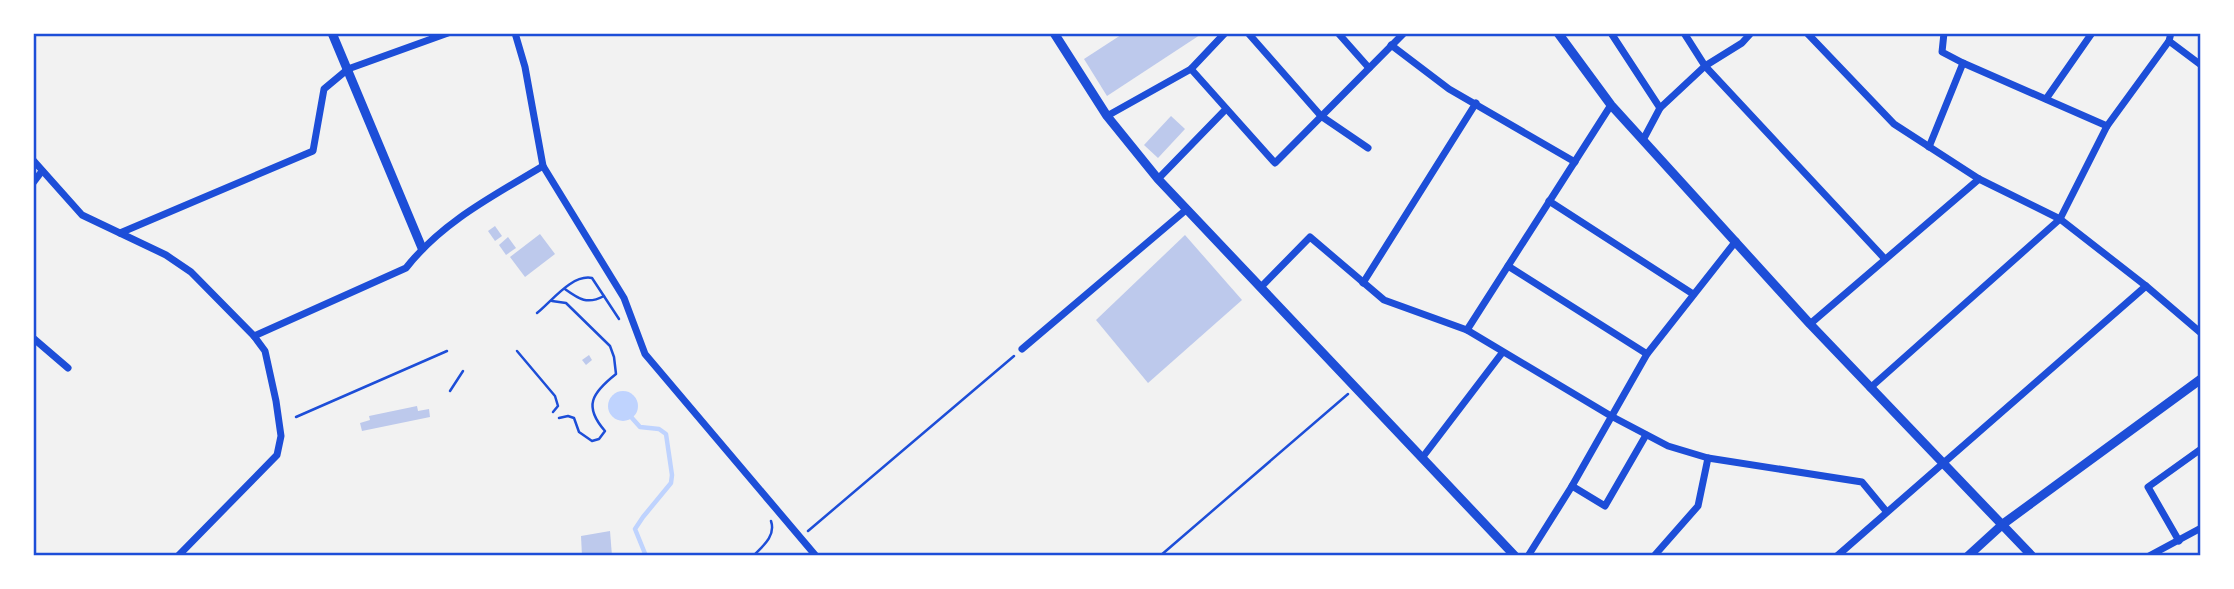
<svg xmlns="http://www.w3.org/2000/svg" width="2234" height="589" font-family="'PT Sans Narrow',sans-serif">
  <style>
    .water { fill: #bfd3fe }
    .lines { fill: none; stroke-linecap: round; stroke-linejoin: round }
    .stream { stroke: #bfd3fe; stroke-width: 4.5 }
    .building { fill: #bdc9ec }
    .path { stroke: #1d4ed8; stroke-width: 2.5 }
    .minor { stroke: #1d4ed8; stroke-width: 7 }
    .tertiary { stroke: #1d4ed8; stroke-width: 9 }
    .neatline { fill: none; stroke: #1d4ed8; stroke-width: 2.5 }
  </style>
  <rect width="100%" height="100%" fill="#f2f2f2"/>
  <!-- water -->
  <circle class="water" cx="623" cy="406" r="15"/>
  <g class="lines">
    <!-- stream -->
    <polyline class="stream" points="632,418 640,427 659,429 666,434 672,475 671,483 643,517 635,529 646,556"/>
  </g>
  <!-- building -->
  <g class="building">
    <polygon points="1124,33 1203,33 1107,96 1084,59"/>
    <polygon points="1171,116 1185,129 1158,158 1144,145"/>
    <polygon points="495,226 502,236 495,241 488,231"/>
    <polygon points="540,234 555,254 525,277 510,257"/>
    <polygon points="1185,235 1242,300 1148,383 1096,320"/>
    <polygon points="508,237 516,248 506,255 499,245"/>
    <polygon points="589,355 592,360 586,365 582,360"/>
    <polygon points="417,406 418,411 429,409 430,417 362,431 360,423 370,420 369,416"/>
    <polygon points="610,531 612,556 582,556 581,536"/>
  </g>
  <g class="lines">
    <!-- path -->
    <g class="path">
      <path d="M565,289C579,299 587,305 604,296"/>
      <path d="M552,301L566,303L610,346L614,357L616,374C592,393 583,406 605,431L599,439L592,441L579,432L574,418L568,416L559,418"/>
      <path d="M537,313C552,301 572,274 592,278L619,319"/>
      <polyline points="517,351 555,396 558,406 553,412"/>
      <polyline points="450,391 463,371"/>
      <polyline points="296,417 447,351"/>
      <polyline points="808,531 1014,356"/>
      <path d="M753,556C763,546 776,536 771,521"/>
      <polyline points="1160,556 1348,394"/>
    </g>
    <!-- minor -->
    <g class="minor">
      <polyline points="515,33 525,67 543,166 624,298 645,354 816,556"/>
      <polyline points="1248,33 1321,116 1368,148"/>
      <polyline points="1338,33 1369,68"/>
      <polyline points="1611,33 1660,108"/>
      <polyline points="1684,33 1705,66 1885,259"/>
      <polyline points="1807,33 1894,124 1979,179 2060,219 2146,286 2201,333"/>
      <polyline points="1944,33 1942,52 1963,63 2107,126"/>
      <polyline points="2169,41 2201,65"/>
      <polyline points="1391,45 1449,89 1575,162"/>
      <polyline points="1191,69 1275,163 1404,33"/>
      <polyline points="2046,99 2092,33"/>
      <polyline points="1107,116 1191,69 1225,33"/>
      <polyline points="1643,140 1660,108 1705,66 1742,43 1751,33"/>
      <polyline points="1929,147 1963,63"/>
      <polyline points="33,160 82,215 166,255 191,272 254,336 265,351 276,401 281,436 277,455 178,556"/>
      <polyline points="1158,179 1226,109"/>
      <polyline points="33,183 42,171"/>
      <polyline points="1549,201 1693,294"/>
      <polyline points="120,233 313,151 324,89 348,69 448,33"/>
      <polyline points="1508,266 1647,354"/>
      <polyline points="1363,283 1476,103"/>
      <polyline points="1261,287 1310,237 1384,300 1467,330 1611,416 1668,446 1708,458 1862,482 1886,511"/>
      <polyline points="1810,324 1979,179"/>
      <polyline points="1467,330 1611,105"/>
      <path d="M254,336L406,268C442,222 493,196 543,166"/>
      <polyline points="33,338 68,368"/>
      <polyline points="1022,349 1187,209"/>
      <polyline points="1870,388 2060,219 2107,126 2169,41 2171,33"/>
      <polyline points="1422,458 1502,353"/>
      <polyline points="1572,486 1605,506 1646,435"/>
      <polyline points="2179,541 2148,487 2201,449"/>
      <polyline points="1528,556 1572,486 1647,354 1736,241"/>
      <polyline points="1654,556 1698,506 1708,458"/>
      <polyline points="1837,556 2146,286"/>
      <polyline points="2149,556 2201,528"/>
    </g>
    <!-- tertiary -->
    <g class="tertiary">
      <polyline points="332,33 422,248"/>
      <polyline points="1054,33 1107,116 1158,179 1515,556"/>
      <polyline points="1558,33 1611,105 1810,324 2032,556"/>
      <polyline points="1968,556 2003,524 2201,379"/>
    </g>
  </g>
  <!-- border -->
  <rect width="2234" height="589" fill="none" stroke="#ffffff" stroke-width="70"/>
  <rect x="35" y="35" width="2164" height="519" class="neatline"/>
</svg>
